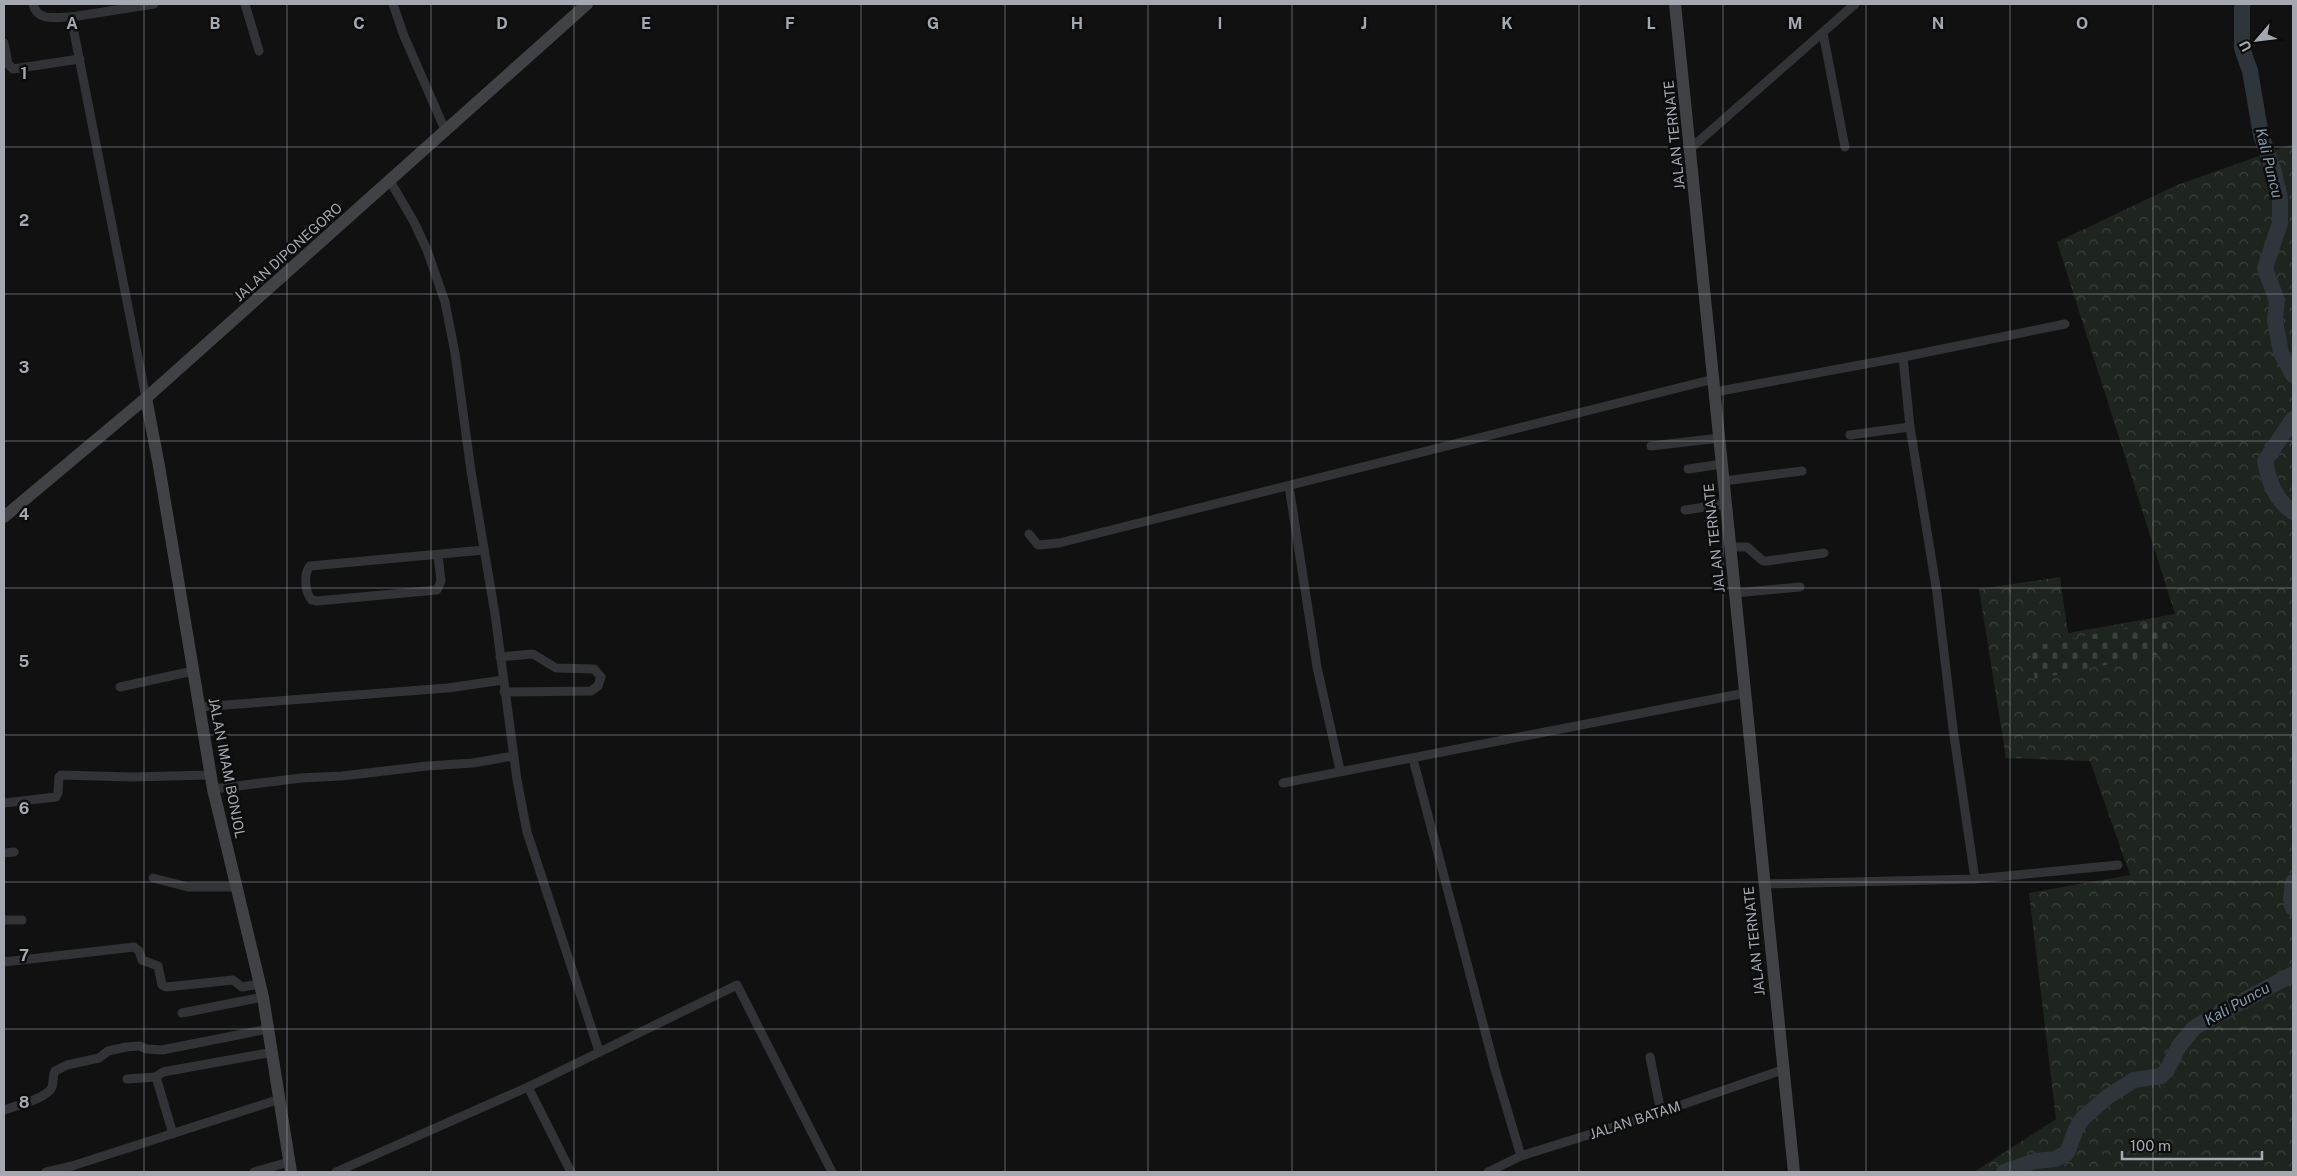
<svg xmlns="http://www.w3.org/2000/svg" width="2297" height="1176" font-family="'Public Sans',sans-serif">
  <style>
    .forest { fill: url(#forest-crowns) }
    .cemetery { fill: url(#cemetery-stones) }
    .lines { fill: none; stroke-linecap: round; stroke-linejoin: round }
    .river { stroke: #2e363b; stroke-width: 16 }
    .street { stroke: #323336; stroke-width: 9 }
    .secondary { stroke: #404246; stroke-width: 12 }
    .grid { fill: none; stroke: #a4a9b1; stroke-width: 1; stroke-opacity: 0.55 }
    .labels { text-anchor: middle; stroke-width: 5; stroke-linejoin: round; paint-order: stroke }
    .street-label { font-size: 14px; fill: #a4a9b1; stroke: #0c0c0d }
    .water-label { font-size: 15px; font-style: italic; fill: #7e9aa8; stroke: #0c0c0d }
    .grid-label { font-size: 16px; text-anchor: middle; font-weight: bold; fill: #a4a9b1; stroke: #0c0c0d; stroke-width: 5; stroke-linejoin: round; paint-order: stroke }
  </style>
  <defs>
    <pattern id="forest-crowns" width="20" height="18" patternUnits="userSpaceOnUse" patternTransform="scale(1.25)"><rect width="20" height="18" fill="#1e241e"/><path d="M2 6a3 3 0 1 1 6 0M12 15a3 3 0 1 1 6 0" fill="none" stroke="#3c413c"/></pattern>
    <pattern id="cemetery-stones" width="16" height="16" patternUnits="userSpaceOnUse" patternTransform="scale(1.25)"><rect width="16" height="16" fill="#1e241e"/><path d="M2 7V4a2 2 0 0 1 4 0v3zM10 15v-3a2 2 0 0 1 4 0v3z" fill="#3c413c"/></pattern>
  </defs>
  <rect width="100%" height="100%" fill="#111112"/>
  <!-- forest -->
  <polygon class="forest" points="2293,144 2293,1172 1974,1172 2056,1119 2029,893 2130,875 2090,761 2006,758 1979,589 2060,577 2068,633 2175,614 2057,242 2177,185"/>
  <!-- cemetery -->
  <polygon class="cemetery" points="2165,620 2171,652 2035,679 2029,647"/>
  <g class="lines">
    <!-- river -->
    <g class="river">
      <polyline points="2242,4 2242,48 2250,71 2261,135 2273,169 2280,198 2280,223 2265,268 2277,301 2275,320 2281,353 2293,375"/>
      <path d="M2293,419L2265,461C2269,482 2275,500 2293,512"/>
      <polyline points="2293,882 2291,899 2293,908"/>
      <polyline points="2004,1172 2035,1161 2055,1159 2067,1153 2076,1129 2082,1119 2107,1097 2134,1080 2161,1076 2167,1070 2179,1046 2195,1027 2293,974"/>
    </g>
    <!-- street -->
    <g class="street">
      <path d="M33,4C37,22 56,17 71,17"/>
      <polyline points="245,4 259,51"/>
      <polyline points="393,4 404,36 446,132"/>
      <polyline points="1823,33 1845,147"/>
      <polyline points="4,43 8,64 13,69 80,59"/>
      <polyline points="1690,149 1855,4"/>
      <polyline points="390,181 414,222 427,250 445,302 455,353 471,471 495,614 517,780 527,832 599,1051"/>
      <polyline points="1715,392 1903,357"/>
      <polyline points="146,398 71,17 154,4"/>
      <polyline points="1850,435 1910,427"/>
      <polyline points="1651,446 1720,438"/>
      <polyline points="1688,469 1722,464"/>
      <polyline points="1724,481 1802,471"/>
      <polyline points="1289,486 1317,667 1340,770"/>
      <polyline points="1685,510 1726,504"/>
      <polyline points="1029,534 1038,545 1059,543 1714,379"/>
      <polyline points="1730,547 1747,547 1763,561 1767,561 1824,553"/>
      <path d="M438,555L441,581L437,590L317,601L312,600C305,593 303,574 310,566L484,550"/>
      <polyline points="1735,593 1800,587"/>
      <polyline points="500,657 533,654 556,668 594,669 601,677 598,686 591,691 504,692"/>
      <polyline points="120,687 193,671"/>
      <polyline points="199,707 448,688 503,680"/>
      <polyline points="1413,759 1495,1069 1521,1156"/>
      <polyline points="1283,783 1745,693"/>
      <polyline points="213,789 301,778 342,776 427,766 473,763 513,756"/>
      <polyline points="4,803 56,797 58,793 59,777 61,775 131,777 211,775"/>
      <polyline points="4,853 14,852"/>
      <polyline points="153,878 188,887 238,887"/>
      <polyline points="1975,879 1953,729 1937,593 1910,427 1903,357 2065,324"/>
      <polyline points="1764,884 1975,879 2118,865"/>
      <polyline points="4,920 22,920"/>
      <polyline points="4,962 134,947 139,951 142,960 158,966 162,985 166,987 233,980 242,987 260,984"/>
      <polyline points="182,1013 263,997"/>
      <polyline points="1650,1057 1661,1112"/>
      <polyline points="156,1077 163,1072 273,1052"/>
      <polyline points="127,1079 156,1077 173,1134"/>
      <polyline points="528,1087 571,1172"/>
      <path d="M4,1110C15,1106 47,1099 52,1087C54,1082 52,1077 55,1071L67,1065L99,1058L108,1051L126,1047L140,1046L146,1049L162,1050L268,1029"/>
      <polyline points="46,1172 72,1166 280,1099"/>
      <polyline points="254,1172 289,1162"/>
      <polyline points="336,1172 528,1087 737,985 832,1172"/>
      <polyline points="1488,1172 1521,1156 1661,1112 1782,1070"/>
    </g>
    <!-- secondary -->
    <g class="secondary">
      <polyline points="1675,4 1794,1172"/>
      <polyline points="146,398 159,466 213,789 263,997 291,1172"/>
      <polyline points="4,517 146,398 587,4"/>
    </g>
  </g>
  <!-- grid -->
  <path class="grid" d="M144,4V1172M287,4V1172M431,4V1172M574,4V1172M718,4V1172M861,4V1172M1005,4V1172M1148,4V1172M1292,4V1172M1436,4V1172M1579,4V1172M1723,4V1172M1866,4V1172M2010,4V1172M2153,4V1172M4,147H2293M4,294H2293M4,441H2293M4,588H2293M4,735H2293M4,882H2293M4,1029H2293"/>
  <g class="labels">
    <!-- street labels -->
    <g class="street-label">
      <text transform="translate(1674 135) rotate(-96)" y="5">JALAN TERNATE</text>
      <text transform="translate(288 252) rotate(-42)" y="5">JALAN DIPONEGORO</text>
      <text transform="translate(1714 538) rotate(-96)" y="5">JALAN TERNATE</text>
      <text transform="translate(227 768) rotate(79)" y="5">JALAN IMAM BONJOL</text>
      <text transform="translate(1754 941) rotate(-96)" y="5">JALAN TERNATE</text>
      <text transform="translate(1635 1120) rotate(-18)" y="5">JALAN BATAM</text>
    </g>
    <!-- water labels -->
    <g class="water-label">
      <text transform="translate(2269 163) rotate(76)" y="5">Kali Puncu</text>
      <text transform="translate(2237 1004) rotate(-29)" y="5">Kali Puncu</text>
    </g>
  </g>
  <g class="grid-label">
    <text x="72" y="29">A</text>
    <text x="215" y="29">B</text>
    <text x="359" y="29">C</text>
    <text x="502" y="29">D</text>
    <text x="646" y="29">E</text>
    <text x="790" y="29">F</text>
    <text x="933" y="29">G</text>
    <text x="1077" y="29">H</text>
    <text x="1220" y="29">I</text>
    <text x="1364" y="29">J</text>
    <text x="1507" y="29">K</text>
    <text x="1651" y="29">L</text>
    <text x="1795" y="29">M</text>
    <text x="1938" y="29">N</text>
    <text x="2082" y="29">O</text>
    <text x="24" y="79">1</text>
    <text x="24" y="226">2</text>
    <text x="24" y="373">3</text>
    <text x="24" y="520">4</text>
    <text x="24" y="667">5</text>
    <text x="24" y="814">6</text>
    <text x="24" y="961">7</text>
    <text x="24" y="1108">8</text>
  </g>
  <!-- border -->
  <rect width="2297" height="1176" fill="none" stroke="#a4a9b1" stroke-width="10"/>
  <!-- north arrow -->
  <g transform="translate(2257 40) rotate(242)" stroke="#0c0c0d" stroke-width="4" paint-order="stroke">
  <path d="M0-4L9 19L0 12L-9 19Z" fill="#a4a9b1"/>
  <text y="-8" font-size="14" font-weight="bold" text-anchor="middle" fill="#a4a9b1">U</text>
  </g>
  <!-- scale -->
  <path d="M2122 1151v8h140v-8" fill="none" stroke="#a4a9b1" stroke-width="2.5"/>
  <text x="2130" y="1151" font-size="15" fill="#a4a9b1" stroke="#0c0c0d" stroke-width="4" paint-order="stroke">100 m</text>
</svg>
